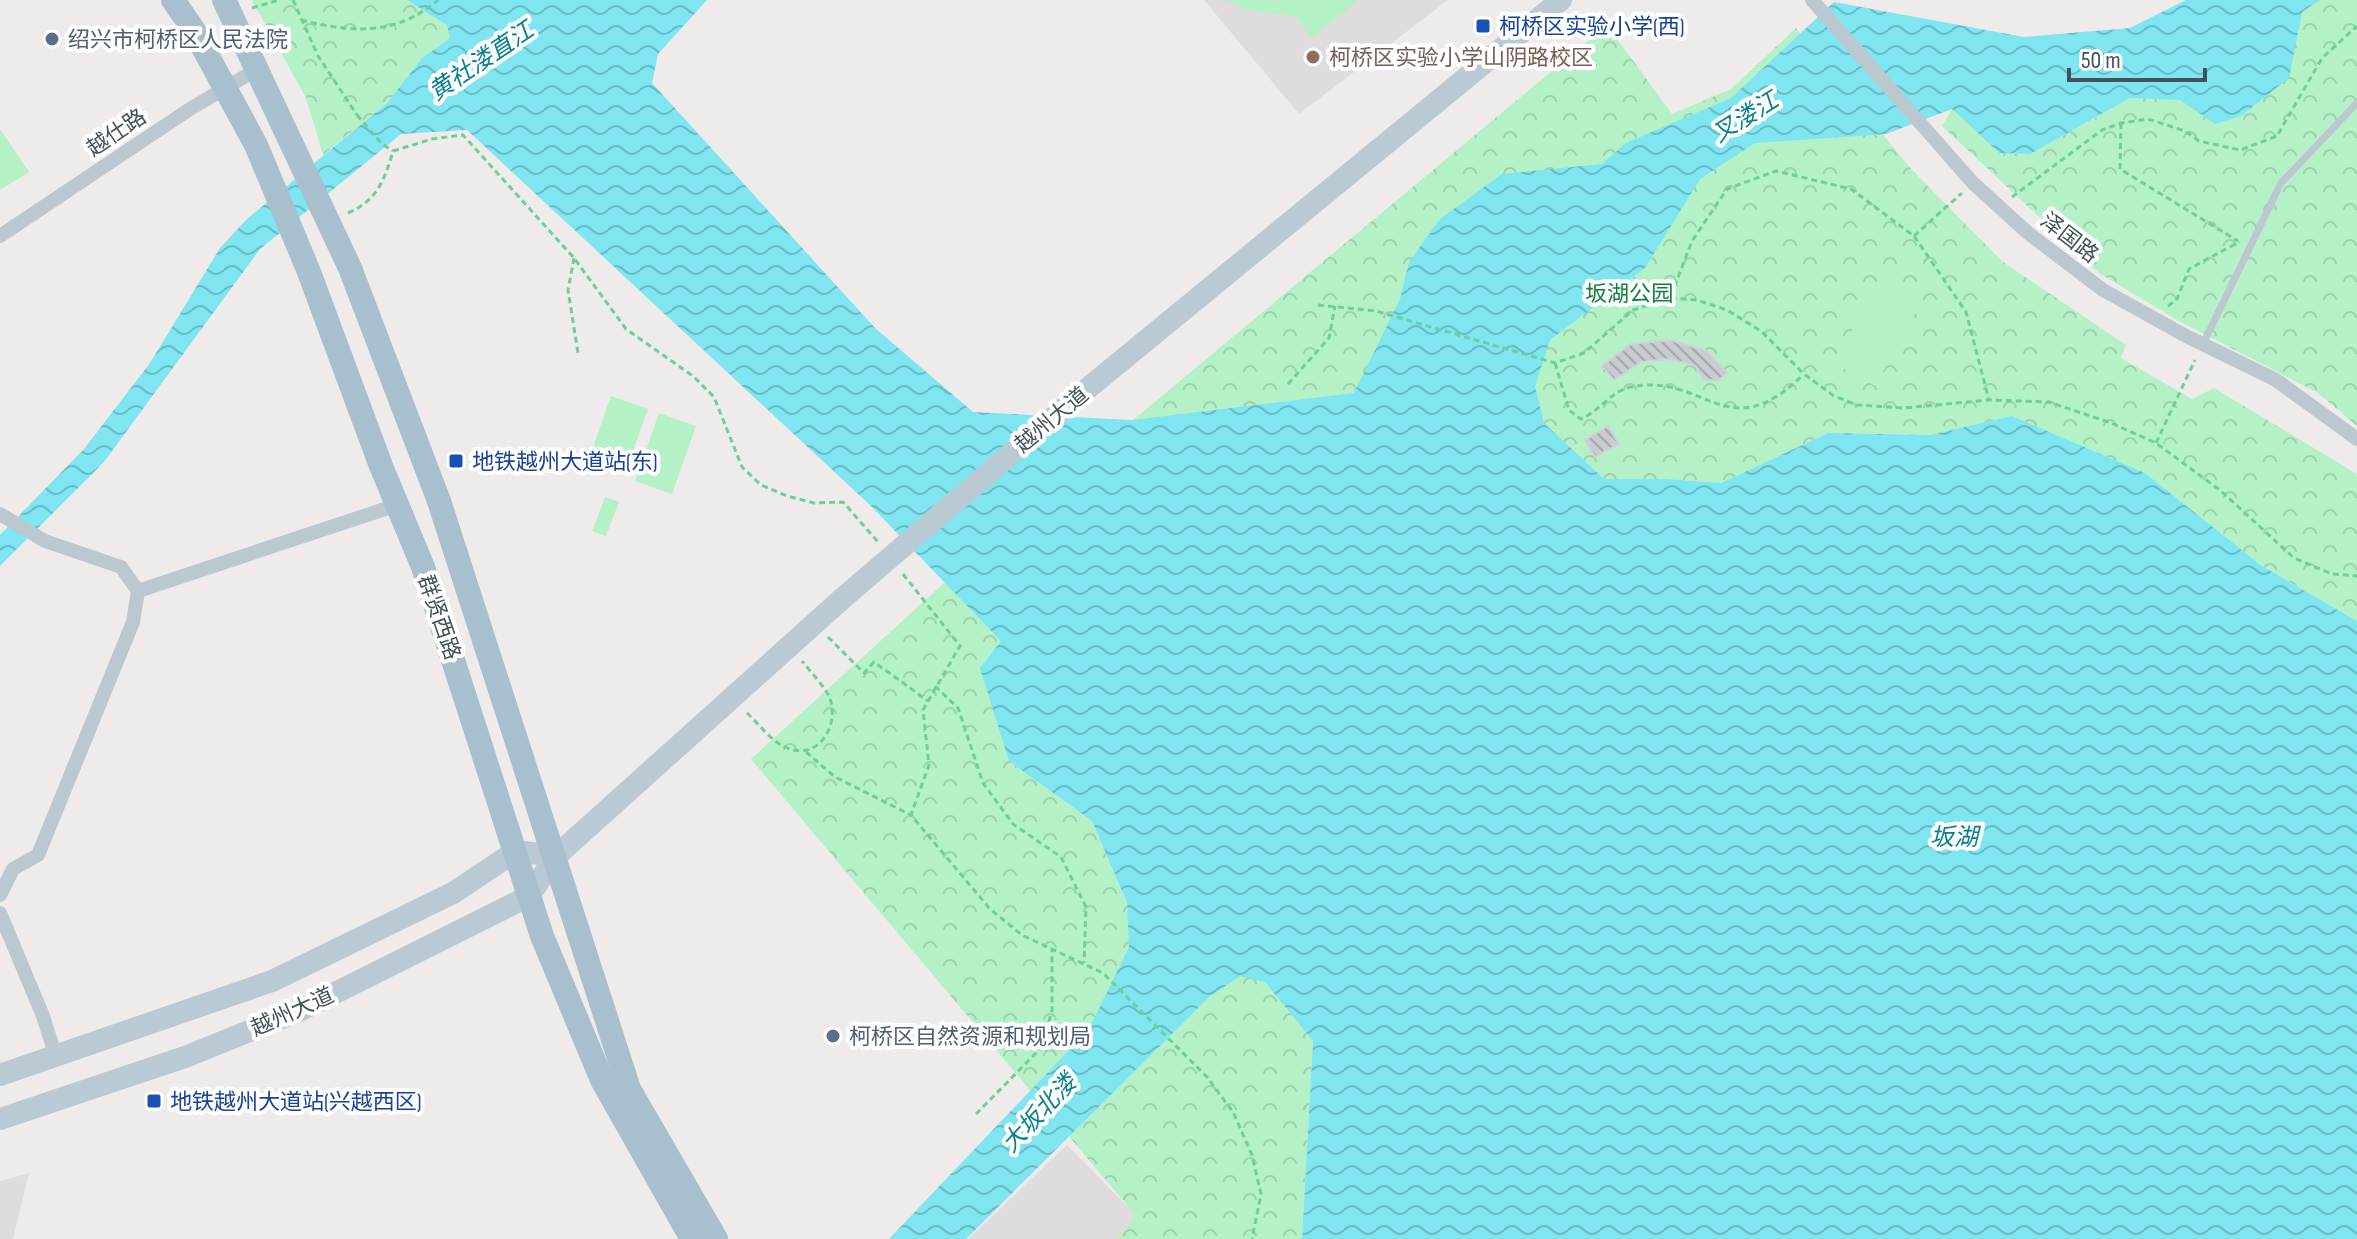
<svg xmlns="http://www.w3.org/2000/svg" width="2357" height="1239" font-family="'Sofia Sans Condensed','Noto Sans SC',sans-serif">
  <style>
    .education { fill: #e0dcdd }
    .park { fill: url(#park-crowns) }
    .garden { fill: #b5f1c6 }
    .water { fill: url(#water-waves) }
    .building { fill: url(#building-back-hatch); stroke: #cfd2d8; stroke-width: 2 }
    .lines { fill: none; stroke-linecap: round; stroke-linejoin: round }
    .path { stroke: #6bd194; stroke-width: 3; stroke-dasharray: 6 4; stroke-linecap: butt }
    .lane { stroke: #bbc8cf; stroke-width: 7 }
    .street { stroke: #bbc8cf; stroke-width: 14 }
    .secondary { stroke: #bacad4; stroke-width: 22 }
    .primary { stroke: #a8bfcd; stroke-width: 24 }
    .path-bridge { stroke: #6bd194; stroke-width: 3; stroke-dasharray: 6 4; stroke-linecap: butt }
    .secondary-bridge { stroke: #bacad4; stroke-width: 22 }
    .transit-dot { fill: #1a4fb4; stroke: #fff; stroke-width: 3 }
    .service-dot { fill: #5c6f8a; stroke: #fff; stroke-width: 3 }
    .education-dot { fill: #8d6e63; stroke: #fff; stroke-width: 3 }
    .labels { text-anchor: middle; stroke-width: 8; stroke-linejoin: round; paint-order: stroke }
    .transit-label { font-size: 22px; fill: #164399; stroke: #fff; text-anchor: start }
    .service-label { font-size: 22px; fill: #4e5e75; stroke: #fff; text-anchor: start }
    .education-label { font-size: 22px; fill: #785e54; stroke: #fff; text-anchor: start }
    .street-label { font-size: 22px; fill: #43515a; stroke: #fff }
    .park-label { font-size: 22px; fill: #107f3c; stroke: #fff }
    .water-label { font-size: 24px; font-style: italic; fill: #067f8e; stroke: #fff }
  </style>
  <defs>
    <pattern id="park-crowns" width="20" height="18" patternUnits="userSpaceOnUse" patternTransform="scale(2)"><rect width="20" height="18" fill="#b5f1c6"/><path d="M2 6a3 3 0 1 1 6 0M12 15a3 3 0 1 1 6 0" fill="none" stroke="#9dd0ac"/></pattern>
    <pattern id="water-waves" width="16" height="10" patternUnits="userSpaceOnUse" patternTransform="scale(2)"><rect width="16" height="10" fill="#7ee5f1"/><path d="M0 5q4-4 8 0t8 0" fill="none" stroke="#69bcc6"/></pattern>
    <pattern id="building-back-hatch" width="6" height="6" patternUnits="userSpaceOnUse" patternTransform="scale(2)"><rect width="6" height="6" fill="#c8ccd1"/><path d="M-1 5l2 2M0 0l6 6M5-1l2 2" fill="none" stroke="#a4a8ad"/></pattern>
  </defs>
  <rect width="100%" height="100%" fill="#efebeb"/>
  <!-- education -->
  <g class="education">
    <polygon points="1204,0 1448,0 1299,114"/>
    <polygon points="1067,1145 1137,1216 1118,1239 968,1239"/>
    <polygon points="29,1173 13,1239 0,1239 0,1181"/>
  </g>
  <!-- park -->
  <g class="park">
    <polygon points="252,0 504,0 422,58 388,102 323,155 306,98"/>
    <polygon points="2305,0 2357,0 2357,426 2318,393 2177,320 2099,273 1942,126 1952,109 1999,153 2030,154 2130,98 2180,99 2215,124 2302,11"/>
    <polygon points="1607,25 1672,114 1731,89 1796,28 1911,169 2003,262 2126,345 2121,358 2192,399 2214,388 2357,474 2357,621 2262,566 2145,473 2012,416 1930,435 1828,433 1721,483 1668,479 1604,479 1133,420"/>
    <polygon points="945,582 1002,641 1009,761 1092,821 1127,904 1130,947 1265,982 1313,1041 1302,1239 1118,1239 1136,1216 751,759"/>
  </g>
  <!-- garden -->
  <g class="garden">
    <polygon points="1225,0 1359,0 1312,38 1294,16 1249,11"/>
    <polygon points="0,129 29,172 0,190"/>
    <polygon points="1882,277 1923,300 1875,386 1834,363"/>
    <polygon points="611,396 648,409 624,476 587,464"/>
    <polygon points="659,413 696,426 672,494 635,481"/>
    <polygon points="605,497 619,502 606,536 592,531"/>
  </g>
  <!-- water -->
  <polygon class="water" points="407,0 707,0 658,54 652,83 875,328 973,412 1133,420 1354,393 1400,299 1409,262 1440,219 1502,174 1602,164 1626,143 1731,98 1834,2 2024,37 2130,28 2186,0 2320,0 2302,12 2289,78 2241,116 2215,124 2180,100 2130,98 2030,154 1999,153 1952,109 1886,134 1755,143 1700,179 1645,268 1550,340 1535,386 1544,423 1604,479 1668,479 1721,483 1828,433 1930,435 2012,416 2145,473 2262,566 2357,621 2357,1239 1302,1239 1313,1041 1265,982 1240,976 1209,997 966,1239 889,1239 1089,1029 1129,947 1127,903 1092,821 1009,761 980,668 1001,641 871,506 467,130 401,134 260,249 104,462 0,566 0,535 84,449 150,363 220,248 247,219 388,102 422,58 450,38 447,25"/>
  <!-- building -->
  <g class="building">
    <polygon points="1671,340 1707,351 1727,373 1718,381 1703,379 1696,366 1670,359 1641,362 1614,380 1602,366 1631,344"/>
    <polygon points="1608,426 1619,444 1595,457 1585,440"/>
  </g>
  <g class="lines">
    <!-- path -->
    <g class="path">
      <polyline points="293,0 318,56 357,115"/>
      <polyline points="252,8 279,0"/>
      <path d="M301,20C352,33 396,36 438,0"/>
      <polyline points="2121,123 2120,169 2238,241"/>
      <polyline points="2012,197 2102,130 2121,123 2148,119 2185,131 2199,141 2240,150 2277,136 2322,58 2357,26"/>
      <path d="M348,213C377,201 385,179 393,151L432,139L463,135L574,258L626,329L693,376L714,397L742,467L761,485L787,496L814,503L843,502L879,543"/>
      <polyline points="1914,236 1962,193"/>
      <polyline points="574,258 568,290 578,353"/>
      <polyline points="1671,296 1692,241 1727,189 1776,171 1851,189 1914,236 1966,312 1989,400"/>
      <polyline points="1318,305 1376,311 1555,363 1584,353 1633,310 1671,298 1697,300 1727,310 1761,331 1804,374 1834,396 1857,405 1904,408 1989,400 2049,402 2111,423 2156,443 2221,491 2294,558 2332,574 2357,576"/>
      <polyline points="2168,306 2177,299 2189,269 2239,242"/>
      <path d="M1555,363L1569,410L1581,419C1598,412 1610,393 1627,388C1705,369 1725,451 1803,375"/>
      <polyline points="1288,384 1329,338 1335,306"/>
      <polyline points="2156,443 2195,360"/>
      <polyline points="903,574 960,646 923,710 929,765 911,815 990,909 1022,935 1103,973 1207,1077 1233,1112 1252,1155 1261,1194 1252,1239"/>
      <polyline points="828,637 864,673 874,662 928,701"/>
      <polyline points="935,686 958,708 983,783 1013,824 1061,857 1086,907 1084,963"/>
      <path d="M747,713C758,723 771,741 785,747C815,762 838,730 831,702C828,689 810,672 802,661"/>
      <polyline points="806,752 835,777 911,815"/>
      <polyline points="976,1114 1041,1048 1052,1011 1052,949"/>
    </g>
    <!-- lane -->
    <polyline class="lane" points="2203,344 2281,183 2357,103"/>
    <!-- street -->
    <g class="street">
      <polyline points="1812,0 1973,183 2028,233 2103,290 2186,336 2276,380 2357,439"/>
      <polyline points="0,236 190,109 259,68"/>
      <polyline points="0,514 45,541 121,567 138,591 133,622 38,855 13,869 0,895"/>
      <polyline points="138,591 397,505"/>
      <polyline points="0,913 43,1016 56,1057"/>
    </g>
    <!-- secondary -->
    <g class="secondary">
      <polyline points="1076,398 1561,0"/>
      <polyline points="0,1075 272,981 453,893 516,851 556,856"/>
      <polyline points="0,1119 185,1057 299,1011 529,896 556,856 843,598"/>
    </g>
    <!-- primary -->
    <g class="primary">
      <polyline points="173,0 193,29 256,145 309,272 381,466 423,567 542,936 602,1080 692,1239"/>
      <polyline points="224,0 350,268 439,501 629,1089 716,1239"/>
    </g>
    <!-- path-bridge -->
    <polyline class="path-bridge" points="357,115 382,144 393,151"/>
    <!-- secondary-bridge -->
    <polyline class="secondary-bridge" points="843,598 1076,398"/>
  </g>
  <!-- markers -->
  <g class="transit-dot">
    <rect x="1475" y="18" width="16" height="16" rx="4"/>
    <rect x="448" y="453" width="16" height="16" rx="4"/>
    <rect x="146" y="1093" width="16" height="16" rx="4"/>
  </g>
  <g class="service-dot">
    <circle cx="52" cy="39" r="8"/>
    <circle cx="833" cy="1036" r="8"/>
  </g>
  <circle class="education-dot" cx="1313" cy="57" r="8"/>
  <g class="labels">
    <!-- transit labels -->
    <g class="transit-label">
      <text x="1499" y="34">柯桥区实验小学(西)</text>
      <text x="472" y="469">地铁越州大道站(东)</text>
      <text x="170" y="1109">地铁越州大道站(兴越西区)</text>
    </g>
    <!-- service labels -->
    <g class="service-label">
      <text x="68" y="47">绍兴市柯桥区人民法院</text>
      <text x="849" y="1044">柯桥区自然资源和规划局</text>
    </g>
    <!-- education labels -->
    <g class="education-label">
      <text x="1329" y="65">柯桥区实验小学山阴路校区</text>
    </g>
    <!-- street labels -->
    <g class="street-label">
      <text transform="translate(116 132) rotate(-34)" y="8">越仕路</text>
      <text transform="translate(2070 237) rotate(38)" y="8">泽国路</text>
      <text transform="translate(1051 419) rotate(-40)" y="8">越州大道</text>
      <text transform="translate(440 617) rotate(71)" y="8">群贤西路</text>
      <text transform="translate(292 1011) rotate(-24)" y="8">越州大道</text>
    </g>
    <!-- park labels -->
    <g class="park-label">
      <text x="1629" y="301">坂湖公园</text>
    </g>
    <!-- water labels -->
    <g class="water-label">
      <text transform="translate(481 61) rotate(-34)" y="8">黄社溇直江</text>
      <text transform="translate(1745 117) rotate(-32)" y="8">叉溇江</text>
      <text x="1954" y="845">坂湖</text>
      <text transform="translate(1039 1113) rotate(-47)" y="8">大坂北溇</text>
    </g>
  </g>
  <!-- scale -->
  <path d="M2069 68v12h136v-12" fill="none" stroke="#43515a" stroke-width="4"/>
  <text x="2081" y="68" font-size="24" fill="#43515a" stroke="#ffffff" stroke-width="6" paint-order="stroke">50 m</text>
</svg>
